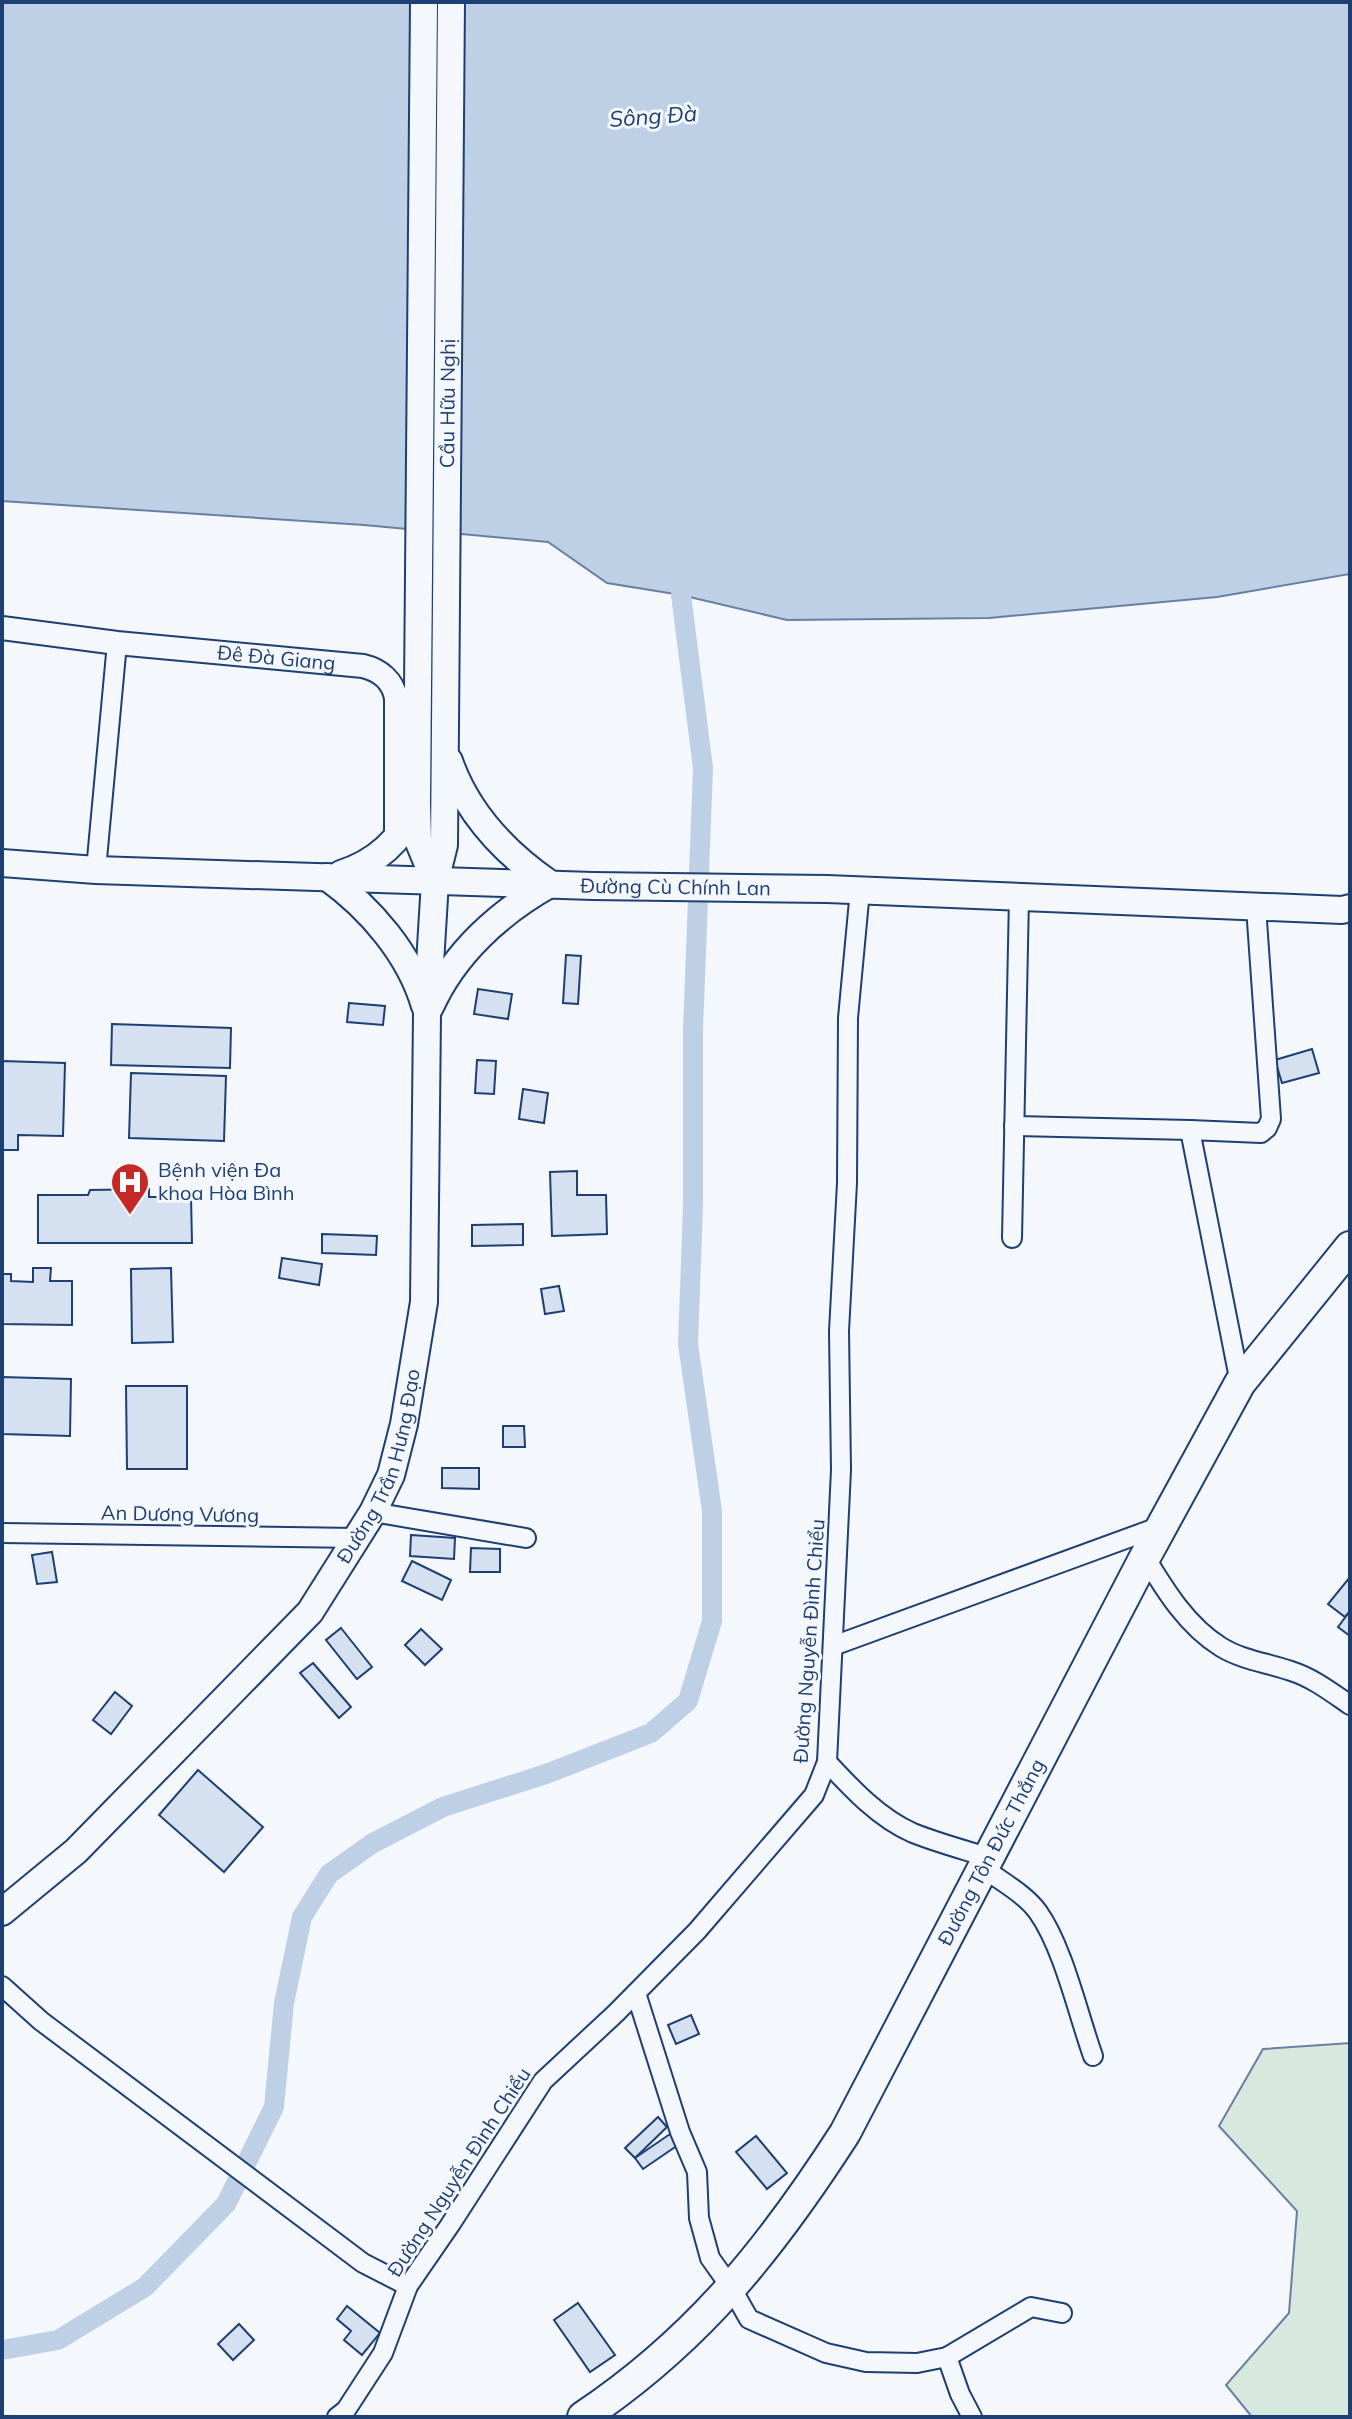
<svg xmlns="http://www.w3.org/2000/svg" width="1352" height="2419" font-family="Mulish,sans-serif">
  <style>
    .green { fill: #d7e8df; stroke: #687fa3; stroke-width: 2 }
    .water { fill: #bed0e5; stroke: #687fa3; stroke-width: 2 }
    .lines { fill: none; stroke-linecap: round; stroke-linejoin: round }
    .canal { stroke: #bed0e5; stroke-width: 20 }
    .building { fill: #d5e0f0; stroke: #1d3f73; stroke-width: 2 }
    .minor-casing { stroke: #1d3f73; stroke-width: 22 }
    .tertiary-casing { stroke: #1d3f73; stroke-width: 26 }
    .secondary-casing { stroke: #1d3f73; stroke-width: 30 }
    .trunk-casing { stroke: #1d3f73; stroke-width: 34 }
    .minor { stroke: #f4f7fb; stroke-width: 18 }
    .tertiary { stroke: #f4f7fb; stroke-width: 22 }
    .secondary { stroke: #f4f7fb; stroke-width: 26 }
    .trunk { stroke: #f4f7fb; stroke-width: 30 }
    .labels { text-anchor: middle; stroke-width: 6; stroke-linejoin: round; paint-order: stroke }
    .street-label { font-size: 20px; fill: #1d3f73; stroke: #f4f7fb }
    .poi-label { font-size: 20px; fill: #1d3f73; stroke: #f4f7fb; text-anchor: start }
    .water-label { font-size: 22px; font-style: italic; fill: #1d3f73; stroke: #f4f7fb }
  </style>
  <rect width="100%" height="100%" fill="#f4f7fb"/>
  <!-- green -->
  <polygon class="green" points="1350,2043 1350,2417 1252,2417 1226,2385 1289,2313 1297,2211 1219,2126 1263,2049"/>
  <!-- water -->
  <polygon class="water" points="2,2 1350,2 1350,574 1217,597 989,618 787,620 681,595 607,583 548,542 364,525 2,501"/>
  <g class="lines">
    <!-- canal -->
    <polyline class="canal" points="2,2350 58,2340 145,2287 226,2204 274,2107 284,2003 302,1917 329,1874 373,1843 443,1807 546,1774 651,1733 688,1701 712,1621 712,1511 688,1344 693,1206 693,1030 703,768 681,595"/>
  </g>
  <!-- building -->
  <g class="building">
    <polygon points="566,955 581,956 578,1004 563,1003"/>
    <polygon points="478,989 512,994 508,1019 474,1014"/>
    <polygon points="349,1003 385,1006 383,1025 347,1022"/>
    <polygon points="112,1024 231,1028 230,1068 111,1065"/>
    <polygon points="1312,1049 1319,1073 1282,1083 1275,1060"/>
    <polygon points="477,1060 496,1061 494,1094 475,1093"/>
    <polygon points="2,1061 65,1063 63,1136 18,1135 18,1150 2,1150"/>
    <polygon points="131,1073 226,1076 224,1141 129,1138"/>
    <polygon points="523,1089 548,1093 544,1123 519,1119"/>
    <polygon points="577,1171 577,1195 606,1195 607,1234 552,1236 550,1172"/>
    <polygon points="149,1189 149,1197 191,1197 192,1243 38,1243 38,1195 88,1195 90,1190"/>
    <polygon points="523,1224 523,1245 472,1246 472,1225"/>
    <polygon points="322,1234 377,1236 376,1255 322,1253"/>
    <polygon points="282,1258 322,1264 319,1285 279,1278"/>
    <polygon points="33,1268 51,1268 50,1281 72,1281 72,1325 2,1324 2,1274 11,1274 11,1281 33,1282"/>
    <polygon points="171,1268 173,1342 132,1343 131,1269"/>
    <polygon points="559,1286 564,1311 545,1314 541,1289"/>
    <polygon points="2,1377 71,1379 70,1436 2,1434"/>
    <polygon points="126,1386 187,1386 187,1469 127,1469"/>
    <polygon points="503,1426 524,1426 525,1447 503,1447"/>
    <polygon points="442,1468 479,1468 479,1489 442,1488"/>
    <polygon points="411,1535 455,1538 454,1559 410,1556"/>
    <polygon points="471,1548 500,1549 500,1572 470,1572"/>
    <polygon points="52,1552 57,1582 37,1584 32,1555"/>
    <polygon points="412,1561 451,1580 442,1600 402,1581"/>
    <polygon points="1350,1577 1350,1611 1345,1617 1328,1604"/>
    <polygon points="1350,1611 1350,1636 1338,1627"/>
    <polygon points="341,1628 372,1667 357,1679 326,1640"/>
    <polygon points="421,1629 442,1649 425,1665 405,1645"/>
    <polygon points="313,1663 351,1707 339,1718 300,1673"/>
    <polygon points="115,1692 132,1706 111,1734 93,1720"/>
    <polygon points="198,1770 263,1827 224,1872 159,1815"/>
    <polygon points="691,2015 699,2034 676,2044 668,2025"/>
    <polygon points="658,2117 667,2127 635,2158 625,2148"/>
    <polygon points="670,2134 678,2145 643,2169 635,2158"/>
    <polygon points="756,2136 787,2173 767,2189 736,2152"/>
    <polygon points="578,2303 615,2355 590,2372 554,2320"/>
    <polygon points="347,2306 380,2333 362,2355 344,2340 351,2331 337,2319"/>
    <polygon points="239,2324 254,2340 233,2360 218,2344"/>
  </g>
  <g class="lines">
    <defs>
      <g id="minor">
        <polyline points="96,870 117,643"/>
        <polyline points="1014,1126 1190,1130"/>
        <polyline points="1012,1238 1019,897"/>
        <polyline points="1240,1383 1190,1130 1261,1133 1267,1128 1271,1119 1256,907"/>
        <polyline points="373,1512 526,1538"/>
        <polyline points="2,1533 357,1538"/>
        <path d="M1145,1557C1165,1590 1187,1626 1221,1647C1242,1660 1268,1663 1291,1671C1313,1678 1331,1692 1350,1705"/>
        <polyline points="833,1646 1161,1526"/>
        <path d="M827,1762C852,1789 879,1818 913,1833C938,1843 965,1850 990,1858"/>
        <path d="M985,1869C1002,1882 1025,1894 1038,1912C1063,1947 1078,2014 1093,2056"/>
        <polyline points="2,1986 41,2021 363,2263 408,2286"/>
        <polyline points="636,1993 680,2132 697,2172 699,2218 710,2258 732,2289 749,2319 826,2353 866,2362 917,2363 947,2357 1031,2307 1062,2313"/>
        <polyline points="947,2357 960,2394 972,2417"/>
        <polyline points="337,2417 346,2410 383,2353 408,2286 450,2225 543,2081 616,2013 697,1931 814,1795 827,1762 841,1470 839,1331 847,1183 848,1018 860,890"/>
      </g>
      <g id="tertiary">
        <path id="s1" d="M2,628L117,643L363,666C380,670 393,681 396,698V839"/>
      </g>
      <g id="secondary">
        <polyline points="424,2 417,803 418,840 435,881"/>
        <path id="s2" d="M2,863L96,870L593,886L827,889L1342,910L1350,908"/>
        <path d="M341,874C376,863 401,840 416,807"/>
        <path d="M327,877C370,908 410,954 425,1006"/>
        <path d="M430,1007C454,953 500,912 550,884C505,853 467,813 449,761"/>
        <path id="s3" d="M2,1912L76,1851L310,1612L373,1512L391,1475L404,1424L424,1302L427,1013L435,881L444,845L451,2"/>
      </g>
      <g id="trunk">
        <path id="s4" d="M583,2417C698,2340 771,2248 845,2133L1145,1557L1240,1383L1350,1247"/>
      </g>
    </defs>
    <!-- minor casing -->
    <use href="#minor" class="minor-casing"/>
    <!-- tertiary casing -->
    <use href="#tertiary" class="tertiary-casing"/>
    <!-- secondary casing -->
    <use href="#secondary" class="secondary-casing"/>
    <!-- trunk casing -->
    <use href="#trunk" class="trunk-casing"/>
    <!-- minor -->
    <use href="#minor" class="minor"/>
    <!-- tertiary -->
    <use href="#tertiary" class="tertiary"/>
    <!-- secondary -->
    <use href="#secondary" class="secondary"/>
    <!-- trunk -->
    <use href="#trunk" class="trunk"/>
  </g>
  <!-- icons -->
  <defs>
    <symbol id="hospital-pin" viewBox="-11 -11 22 30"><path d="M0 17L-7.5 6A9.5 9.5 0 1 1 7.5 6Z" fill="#c62828" stroke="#f4f7fb"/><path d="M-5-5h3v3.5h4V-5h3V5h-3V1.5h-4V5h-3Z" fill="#fff"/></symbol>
  </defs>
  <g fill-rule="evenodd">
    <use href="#hospital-pin" x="108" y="1160" width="44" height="60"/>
  </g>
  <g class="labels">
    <!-- street labels -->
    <g class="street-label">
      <text dy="7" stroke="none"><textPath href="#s3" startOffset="1666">Cầu Hữu Nghị</textPath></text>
      <text dy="7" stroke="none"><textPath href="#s1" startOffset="276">Đê Đà Giang</textPath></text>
      <text dy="7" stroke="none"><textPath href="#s2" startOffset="674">Đường Cù Chính Lan</textPath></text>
      <text dy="7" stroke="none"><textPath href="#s3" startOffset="594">Đường Trần Hưng Đạo</textPath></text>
      <text transform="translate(180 1514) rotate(1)" y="7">An Dương Vương</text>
      <text transform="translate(809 1641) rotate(-86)" y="7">Đường Nguyễn Đình Chiểu</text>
      <text dy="7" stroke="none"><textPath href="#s4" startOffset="706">Đường Tôn Đức Thắng</textPath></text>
      <text transform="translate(459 2172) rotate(-57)" y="7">Đường Nguyễn Đình Chiểu</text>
    </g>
    <!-- poi labels -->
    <g class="poi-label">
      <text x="158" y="1177">Bệnh viện Đa<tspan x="158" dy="23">khoa Hòa Bình</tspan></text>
    </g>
    <!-- water labels -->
    <g class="water-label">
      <text transform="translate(653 116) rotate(-4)" y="8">Sông Đà</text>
    </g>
  </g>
  <!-- border -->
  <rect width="1352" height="2419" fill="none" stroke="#1d3f73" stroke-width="8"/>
</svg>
